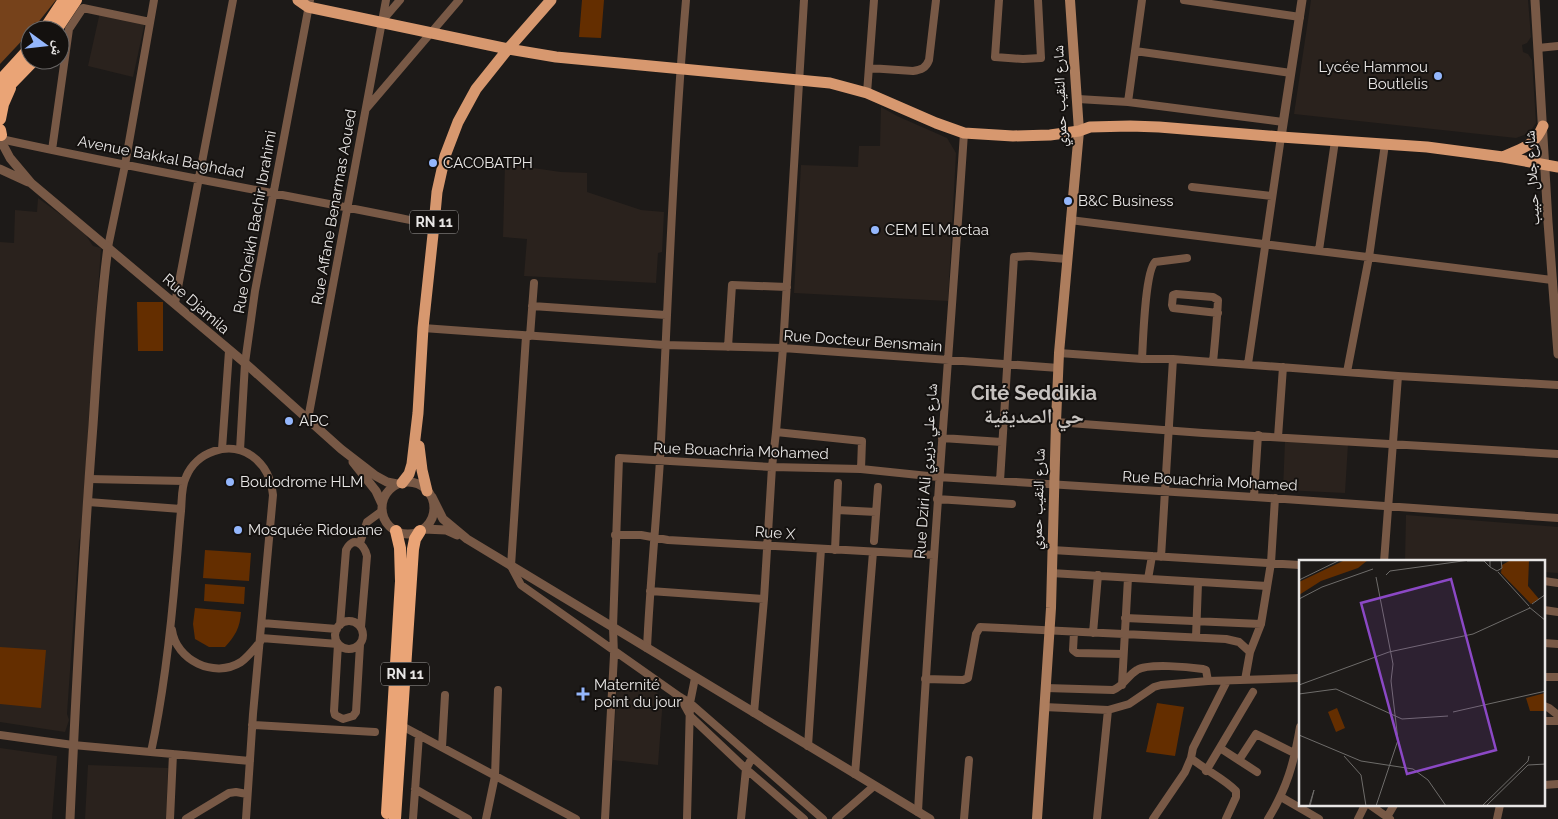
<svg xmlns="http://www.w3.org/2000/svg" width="1558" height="819" viewBox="0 0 1558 819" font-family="Raleway,'Noto Naskh Arabic',sans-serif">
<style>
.built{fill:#2a221d}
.green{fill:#642e00}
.forest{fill:#76421b}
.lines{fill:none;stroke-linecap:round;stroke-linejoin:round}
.minor{stroke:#785946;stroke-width:8}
.tertiary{stroke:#785946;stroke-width:9}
.secondary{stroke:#ad7d5d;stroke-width:10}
.primary{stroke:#d7986f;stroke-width:11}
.trunk{stroke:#eaa476;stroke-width:12}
.poi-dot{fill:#94b7fd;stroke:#14110f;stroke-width:2}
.labels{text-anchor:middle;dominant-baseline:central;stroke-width:4;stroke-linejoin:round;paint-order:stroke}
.shield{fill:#14110f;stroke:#a8a6a5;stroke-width:1}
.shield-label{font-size:14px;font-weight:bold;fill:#e8e6e5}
.poi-label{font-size:15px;fill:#e8e6e5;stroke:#14110f;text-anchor:start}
.street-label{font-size:15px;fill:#e8e6e5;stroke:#14110f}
.district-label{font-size:20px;font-weight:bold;fill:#c7c3c0;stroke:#14110f}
.inset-road{fill:none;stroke:#6e6c6a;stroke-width:1}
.view{fill:#8b48c5;fill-opacity:0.15;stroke:#8b48c5;stroke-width:2.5}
.inset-edge{fill:none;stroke:#e8e6e5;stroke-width:2.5}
</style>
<rect width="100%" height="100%" fill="#1d1a18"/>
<path class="built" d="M1311,0H1528L1531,37L1527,43L1522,45L1523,52L1528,54L1532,60L1536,123L1529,133L1516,138L1294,114Z
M100,12L145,22L133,77L88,66Z
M881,107L897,116L947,138L956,153L948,301L794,293L801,165L858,167L859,146H880Z
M505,164L561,172L587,173V192L641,210L664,212L662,252L658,253L656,283L524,276L527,239L503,237Z
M38,198L83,231L93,246L101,248L81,534L79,541L67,714L69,720L65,732L0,722V242L14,243L15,210L37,212Z
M1285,441L1348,444L1345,493L1283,490Z
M1406,515L1558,527V573L1544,572V562L1405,561Z
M617,681L644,682L663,698L658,765L613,760Z
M0,748L57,756L52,819H0Z
M88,765L168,768L166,819H85Z"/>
<path class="green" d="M582,0H604L601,38L579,37Z
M137,302H163V351H138Z
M205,550L251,553L249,581L203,578Z
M205,584L245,587L244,604L204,601Z
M195,608L241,612C240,628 235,636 225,647H209L195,639L193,624Z
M0,647L46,650L41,708L0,704Z
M1157,703L1184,707L1175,756L1146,752Z"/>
<path class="forest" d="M0,0H56L32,30H30V32L0,64Z"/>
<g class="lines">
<path class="minor" d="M999,0L995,57L1023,59L1041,58L1038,0
M1184,0L1300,17
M382,21L400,0
M1538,48L1558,46
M1135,51L1291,73
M869,68L913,71C921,70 926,68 929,60L936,0
M867,93L874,0
M1078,99L1128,102L1283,122
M1128,102L1142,0
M366,109L459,0
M1,139C145,171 290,195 434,225
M52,150L69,29L83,8L150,22
M1192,187L1272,196
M1070,220L1552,280
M108,247L125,165L154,0
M1319,250L1335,141
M175,303L233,0
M532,306L666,315
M423,328L664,345L783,348L1059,368
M526,336L511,566L521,585L680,697L690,703L823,819
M530,336L534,283
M728,347L732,285L787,287
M1059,353L1142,359H1173L1398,376L1558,385
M1142,359C1143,342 1145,272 1155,262L1187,258
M1213,362C1215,342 1217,321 1218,300L1213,297L1176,294L1173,295L1172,305L1173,308L1218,313
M1248,364L1281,137
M1347,372L1369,257L1385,144
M308,419L386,0
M1056,422L1203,433L1558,454
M776,432L862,441L861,469
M1278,437L1283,367
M942,438L1002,442
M222,449L229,351
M240,450L245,363L255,291L310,0
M89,479L184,481
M1000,481L1014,257L1029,256L1067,259
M1254,497L1258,435
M937,499L1012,504
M88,502L181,509
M837,510L876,512
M615,535H641L668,540L934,555
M874,541L878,487
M360,543L367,522L382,511
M835,550L838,483
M1052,550L1300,565
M1161,557L1173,359
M1384,562L1398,376
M1051,573L1267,586
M1148,579L1152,556
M1544,581L1558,583
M650,591L764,599
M1544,610L1558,612
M1125,618L1261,624
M335 635a14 14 0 1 1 28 0a14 14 0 1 1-28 0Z
M262,623L337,629
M340,625L346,550C353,535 364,544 367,556L361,627
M172,630C176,660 214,679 241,662C248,657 254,649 260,642
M1074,632L1073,650L1077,653L1123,654
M1093,633L1098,575
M1196,637L1198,583
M261,638L338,644
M1544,643L1558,644
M338,644L334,711L335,715L343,719L353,716L356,712L360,645
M647,648C650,585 656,523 660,460C668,307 673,153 686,0
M1544,677H1558
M925,679L963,680L968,678L976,634L980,627L1226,639L1239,642L1250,652
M1245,680L1250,652L1261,624L1271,563L1275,498
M1122,685L1128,578
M1046,688L1113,690C1124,686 1127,676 1137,670C1148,663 1189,667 1203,669L1206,670L1208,681
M680,697L691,717L746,769L804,819
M1544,706L1549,708L1558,715
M1044,707L1108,710L1129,704L1154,687L1161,685L1208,681L1300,678
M754,713L764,599L772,467L776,432L783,348L804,0
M1544,721H1558
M252,725L375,732
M402,726L576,819
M0,735L73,745L250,761
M808,746L821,549
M442,747L445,695
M1220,748L1257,772
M151,752C164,692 171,629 176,568C178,549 179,530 181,511C182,500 181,487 186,477C196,452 229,440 252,456C266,466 271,479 273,495L253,714L246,819
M1191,758C1205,770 1225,779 1236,791V797L1226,819
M1239,760L1256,734L1296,754
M1206,771L1253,692
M855,774L873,552
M1544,785L1558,784
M415,789L468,819
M1281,797L1319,819
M1370,805L1390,819
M918,812C930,585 949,359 964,133
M1387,817L1394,805
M170,819L173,754
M186,819L229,793L236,792L247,794
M413,819L419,735
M486,819L495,776L498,690
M605,819L614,655L613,627L619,458L772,467L861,469L938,477L1254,497L1558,518
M687,819L690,703L695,678
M741,819L746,769L752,758
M836,819L874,786
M964,819L969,760
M1097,819L1108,710
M1153,819L1185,772L1191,758L1193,748L1227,681
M1268,819C1287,788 1294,763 1300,727
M1358,819L1365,805
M1497,819L1500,805"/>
<path class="tertiary" d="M1535,0L1548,222L1558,354
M1281,137L1302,0
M1,141L10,158L31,183L245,363L341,449L376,476L387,482L397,484
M0,169L28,182
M353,462L376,491L382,504
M382 508a26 26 0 1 1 52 0a26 26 0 1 1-52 0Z
M432,497L443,519L467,539L930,819
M424,529L446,530L457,535
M70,819C76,688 83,556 93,425C97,366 100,306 108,247"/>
<path class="secondary" d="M1037,819L1051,608L1056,422L1059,353L1079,131L1070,0"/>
<path class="primary" d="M298,0L308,7L508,49L556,57L830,83L867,93L936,123L964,133L1013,136L1050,135L1079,131L1090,127L1130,126L1159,127L1281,137L1427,147L1503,157L1558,167
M1503,157C1523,147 1533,148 1543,126
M419,446L422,470L427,491
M402,483L409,474L412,464L418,413L423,328L434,225L437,192L445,156L458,122L476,89L508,49L551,0"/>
<path class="trunk" d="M44,30L64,0
M56,30L76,0
M0,81L30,48
M0,95L34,60
M0,119L3,104L10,88
M0,130L1,135
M387,813L401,581L400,548L396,531
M395,819L413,549L415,539L420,531"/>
</g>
<g class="poi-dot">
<circle cx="1438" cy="76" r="5"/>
<circle cx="433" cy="163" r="5"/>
<circle cx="1068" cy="201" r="5"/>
<circle cx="875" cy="230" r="5"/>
<circle cx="289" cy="421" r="5"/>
<circle cx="230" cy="482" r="5"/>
<circle cx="238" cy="530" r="5"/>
<path d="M580.5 686.5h5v5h5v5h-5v5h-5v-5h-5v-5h5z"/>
</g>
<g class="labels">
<g class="shield">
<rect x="410" y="210.5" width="48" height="23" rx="4"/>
<rect x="381" y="662.5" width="48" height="23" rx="4"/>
</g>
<g class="shield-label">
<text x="434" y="222">RN 11</text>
<text x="405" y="674">RN 11</text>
</g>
<g class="poi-label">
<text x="1428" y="67" text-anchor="end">Lycée Hammou<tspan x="1428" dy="17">Boutlelis</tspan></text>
<text x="443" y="163">CACOBATPH</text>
<text x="1078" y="201">B&amp;C Business</text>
<text x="885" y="230">CEM El Mactaa</text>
<text x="299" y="421">APC</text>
<text x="240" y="482">Boulodrome HLM</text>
<text x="248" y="530">Mosquée Ridouane</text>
<text x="594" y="685">Maternité<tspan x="594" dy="17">point du jour</tspan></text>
</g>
<g class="street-label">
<text transform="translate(1060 96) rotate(-92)">شارع النقيب حمري</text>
<text transform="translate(161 157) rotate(11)">Avenue Bakkal Baghdad</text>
<text transform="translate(1532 178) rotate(-93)">شارع جلال حبيب</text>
<text transform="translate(334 207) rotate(-80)">Rue Affane Benarmas Aoued</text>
<text transform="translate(255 222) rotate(-80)">Rue Cheikh Bachir Ibrahimi</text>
<text transform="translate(196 304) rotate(41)">Rue Djamila</text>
<text transform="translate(863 341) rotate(4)">Rue Docteur Bensmain</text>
<text transform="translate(741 451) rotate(2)">Rue Bouachria Mohamed</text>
<text transform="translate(926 471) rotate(-86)">Rue Dziri Ali شارع علي دزيري</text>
<text transform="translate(1210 481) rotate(3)">Rue Bouachria Mohamed</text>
<text transform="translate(1038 499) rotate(-88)">شارع النقيب حمري</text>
<text transform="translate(775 533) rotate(4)">Rue X</text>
</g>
<g class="district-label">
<text x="1034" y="393">Cité Seddikia<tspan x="1034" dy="23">حي الصديقية</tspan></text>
</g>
</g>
<g transform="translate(1299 560)">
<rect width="246" height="246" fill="#1d1a18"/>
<path d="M46,0H69L59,8L22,21L0,35V22ZM212,0H230L229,26L240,39L232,44L202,13L203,5ZM246,133V151H231L227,138ZM38,148L46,168L37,172L29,152Z" fill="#642e00"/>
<path class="inset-road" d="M191,0V7L198,11L203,8L202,0M168,1H185L191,7M199,12L230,46M87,15L91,11L171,0M0,20L41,0M0,39L23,27L74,9M233,44L247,34M230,47L247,61M0,125L90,92L174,74L231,48M0,134L37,129L103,159L149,156M154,152L247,131M0,175L62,201L114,209L129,220L147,246M45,196L62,215L67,246M10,246L15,230L11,246M77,246L99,180L92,121L94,104L77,17M183,246L229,201L230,196M187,246L229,205L247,204"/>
<path class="view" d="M152,19L197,190L108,214L62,43Z"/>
<rect width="246" height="246" class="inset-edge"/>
</g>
<g transform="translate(45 45) rotate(105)"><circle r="24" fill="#14110f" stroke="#696665"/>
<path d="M0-4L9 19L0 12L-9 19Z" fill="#94b7fd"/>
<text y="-8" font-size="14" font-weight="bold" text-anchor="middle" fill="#e8e6e5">ش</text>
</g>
</svg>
